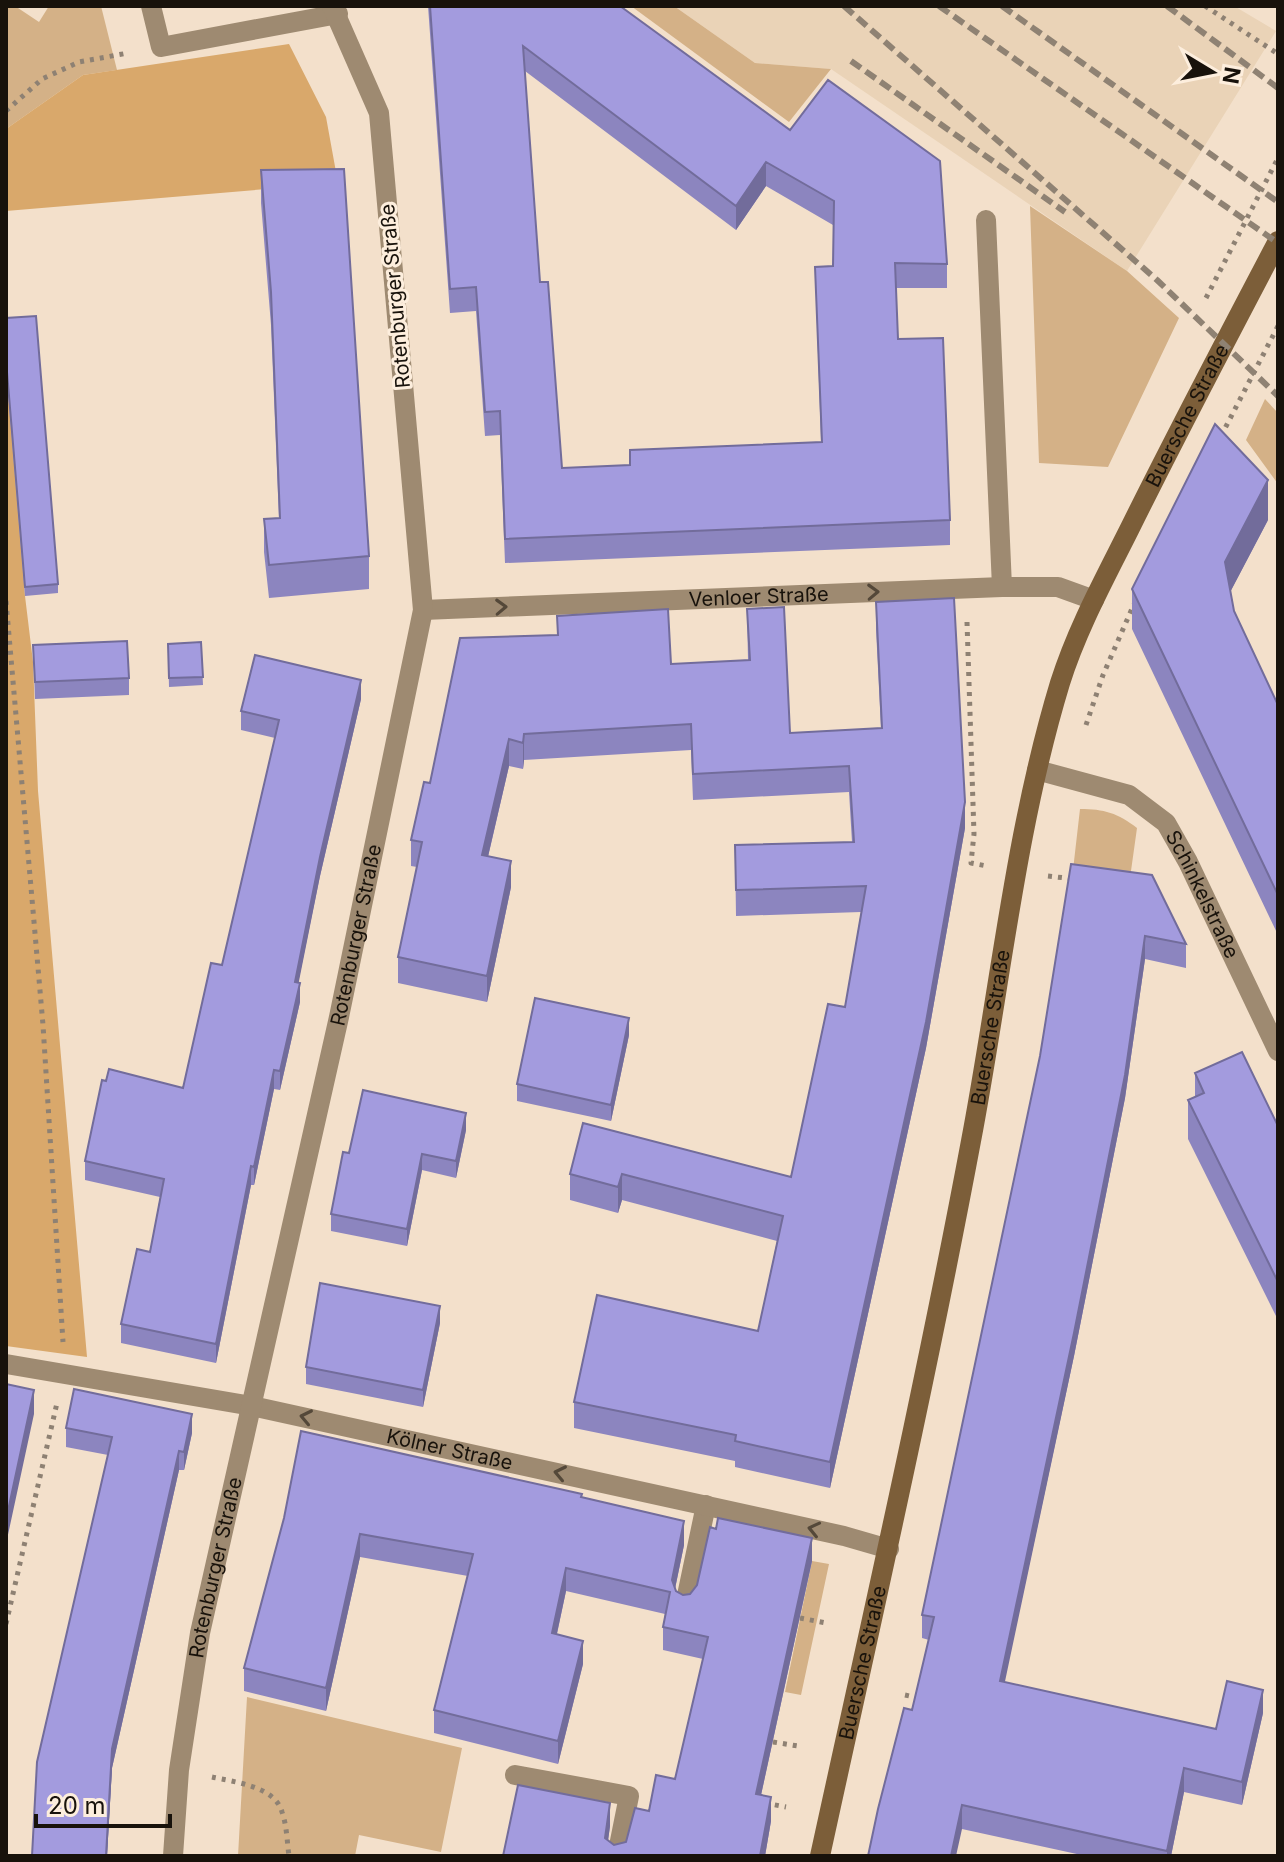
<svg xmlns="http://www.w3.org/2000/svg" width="1284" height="1862" viewBox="0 0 1284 1862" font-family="Inter,sans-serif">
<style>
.built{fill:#ead3b7}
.green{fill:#d4b187}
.forest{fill:#d9a86b}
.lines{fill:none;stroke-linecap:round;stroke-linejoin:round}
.path{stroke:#8e8173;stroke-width:5;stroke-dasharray:4 6;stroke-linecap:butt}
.service{stroke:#9e8a71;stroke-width:20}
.minor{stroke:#9e8a71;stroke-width:20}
.secondary{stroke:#7c5e39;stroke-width:20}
.rail{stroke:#8f8273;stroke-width:6;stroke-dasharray:12 6;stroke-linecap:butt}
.wall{fill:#8c85bf;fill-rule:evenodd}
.shaded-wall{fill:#726c9b}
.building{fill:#a39bde;stroke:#726c9b;stroke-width:2;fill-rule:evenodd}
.oneway{stroke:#544839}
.labels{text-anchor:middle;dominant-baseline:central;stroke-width:6;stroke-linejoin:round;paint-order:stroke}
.street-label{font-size:20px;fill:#18120b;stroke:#fdeedd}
</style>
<rect width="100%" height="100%" fill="#f3e0cb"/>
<path class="built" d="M674,6H1234L1276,31L1127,271L831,69L755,63Z"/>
<path class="green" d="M8,6H15L39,22L49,6H101L117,70L83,75L6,129Z
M631,6H674L755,63L831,69L789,122Z
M1030,206L1127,271L1179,318L1108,467L1039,463Z
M1265,399L1278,413V484L1246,440Z
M1080,809C1104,809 1118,813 1137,828L1130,878L1073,870Z
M812,1561L829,1564L801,1695L785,1692Z
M247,1697L462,1748L441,1852L359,1835L355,1856H238Z"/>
<path class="forest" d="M289,44L326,117L338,183L6,211V129L83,75Z
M6,369L25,596L33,662L38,791L87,1357L6,1346Z"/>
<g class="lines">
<path class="path" d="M1205,6L1278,54
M6,111L42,79L79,62L128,53
M1206,298L1278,158
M1221,436L1278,326
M6,601L43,1025L63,1342
M967,622L974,834L971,863L987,866
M1086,725L1103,675L1134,604
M1048,876L1074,879
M800,1618L826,1623
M6,1624L57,1403
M905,1695L919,1698
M773,1742L798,1746
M212,1777C234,1782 275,1786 282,1812C287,1826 287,1842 289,1856
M765,1803L786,1807"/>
<path class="service" d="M151,6L161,47L338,14
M685,1605L706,1505
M515,1775L629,1796L617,1856"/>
<g class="minor">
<path d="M986,220L1002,587"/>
<path id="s1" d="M423,610L1002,587H1058L1094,600"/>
<path id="s2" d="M1037,770L1129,795L1166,823L1188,862L1278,1051"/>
<path id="s3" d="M6,1364L252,1406L844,1536L889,1549"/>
<path id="s4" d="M173,1856L179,1770L200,1633L339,1017L423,610L379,113L332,6"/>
</g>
<path class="secondary" id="s5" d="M820,1856C872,1618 926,1381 971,1141C1000,989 1015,831 1060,683C1077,629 1105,578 1130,528C1178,431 1228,336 1278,241"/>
<path class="rail" d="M844,6L1157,280L1278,396
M939,6L1278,243
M1002,6L1278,202
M1167,6L1278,88
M851,61L1065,212"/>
</g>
<path class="wall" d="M428,6H620L947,264V288H896L898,339L950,520V545L505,563L500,435L485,436L476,311L450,313ZM525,71L736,230L766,186L833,225V266L815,267L821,442L630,465L562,468L540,282Z
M261,170L369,556V589L269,598L264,552V519H279L271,325L261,203Z
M6,318L58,584V593L25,596L6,369Z
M1268,520L1230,592L1234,611L1278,705V935L1132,629V589Z
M876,602L965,828L926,1048L830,1488L735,1467V1461L574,1428V1402L758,1331L777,1241L622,1200L618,1213L570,1200V1174L791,1177L845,1007L861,912L736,916L735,845L852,842L849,792L693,800L691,750L524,760L523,769L509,766L488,857L511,887L487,1002L398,983V957L417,867L411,866V840L430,783L557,635V616L671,664L748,660L747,609L790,733L881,728L876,629Z
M201,642L203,685L169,687L168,644Z
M33,645L129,678V695L35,699Z
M361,699L320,876L298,983L300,1002L280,1090L274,1089L254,1185H251L216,1363L121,1343V1324L150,1252L160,1197L85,1180V1161L183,1088L222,965L275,738L241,730V711Z
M1071,864L1186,944V968L1145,959L1125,1098L1074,1356L1004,1682L1216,1729L1263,1713L1242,1805L1184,1792L1171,1856H1086L962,1829L912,1710L929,1640L922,1638V1615L1040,1056Z
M629,1035L611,1121L517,1101V1084Z
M1195,1073L1278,1126V1320L1188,1139V1100L1195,1097Z
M466,1130L456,1178L422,1170L407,1246L331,1231V1214L349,1153Z
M440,1323L423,1407L306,1384V1367Z
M66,1428L192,1433L184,1470H179L112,1768L107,1856H32L108,1455L66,1447Z
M582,1498L684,1545L675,1589L676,1591L683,1595L812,1561L761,1795L771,1821L765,1856H503L610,1826L608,1840L614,1845L626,1842L675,1779L703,1659L663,1650V1627L665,1614L566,1591L557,1634L583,1664L558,1764L434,1733V1710L468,1576L360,1557L326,1711L244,1691V1668L284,1518Z"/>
<path class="shaded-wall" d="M766,162V186L736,230V206Z
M1268,480V520L1225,602V562Z
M361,680V699L320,876L295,1001V982L320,857Z
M524,734V760L523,769V743Z
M509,739V766L482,882V855Z
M965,802V828L926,1048L830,1488V1462Z
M511,861V887L487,1002V976Z
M1145,936V959L1125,1098L1074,1356L1000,1705V1681Z
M300,983V1002L280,1090V1071Z
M629,1018V1035L611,1121V1105Z
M274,1070V1089L254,1185V1167Z
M466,1113V1130L456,1178V1161Z
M422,1154V1170L407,1246V1229Z
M251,1166V1185L216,1363V1344Z
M622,1174V1200L618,1213V1187Z
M440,1306V1323L423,1407V1390Z
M34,1390V1414L6,1544V1520Z
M192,1414V1433L184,1470V1452Z
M179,1451V1470L112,1768L107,1856H106L112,1749Z
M684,1521V1545L672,1603V1580Z
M360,1534V1557L326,1711V1688Z
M812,1538V1561L756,1818V1794Z
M566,1568V1591L552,1656V1633Z
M583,1641V1664L558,1764V1741Z
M1263,1690V1713L1242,1805V1782Z
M1184,1768V1792L1171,1856H1167V1851Z
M771,1797V1821L765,1856H760Z
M610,1803V1826L606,1856L605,1838Z
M962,1805V1829L956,1856H951Z"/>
<path class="building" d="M430,6H620L790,130L828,80L940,161L947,264L895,263L898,339L943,338L950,520L505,539L500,411L485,412L476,287L450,289ZM523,46L736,206L766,162L834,201L833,266L815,267L822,442L630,450V465L562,468L548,282H540Z
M344,169L369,556L269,565L264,519L280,518L271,292L261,170Z
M36,316L58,584L25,587L6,360V318Z
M1215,424L1268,480L1225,562L1234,611L1278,705V895L1132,589Z
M954,598L965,802L926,1022L830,1462L735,1441L736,1435L574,1402L597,1295L758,1331L783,1216L622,1174L618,1187L570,1174L583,1123L791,1177L828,1004L845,1007L866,886L736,890L735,845L854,842L849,766L693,774L691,724L524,734L523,743L509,739L482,855L511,861L487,976L398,957L422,842L411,840L424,782L430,783L460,638L558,635L557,616L668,609L671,664L750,660L747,609L784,607L790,733L882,728L876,602Z
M127,641L129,678L35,682L33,645Z
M201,642L203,677L169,678L168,644Z
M255,655L361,680L320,857L295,982L300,983L280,1071L274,1070L254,1167L251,1166L216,1344L121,1324L137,1249L150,1252L164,1179L85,1161L102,1080L106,1081L109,1069L183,1088L211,963L222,965L279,720L241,711Z
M1071,864L1152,875L1186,944L1145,936L1125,1075L1074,1333L1000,1681L1216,1729L1227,1681L1263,1690L1242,1782L1184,1768L1167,1851L962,1805L951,1856H868L878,1809L904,1708L912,1710L934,1617L922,1615L1040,1056Z
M535,998L629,1018L611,1105L517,1084Z
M1242,1052L1278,1126V1282L1188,1100L1204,1093L1195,1073Z
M363,1090L466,1113L456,1161L422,1154L407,1229L331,1214L343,1152L349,1153Z
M320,1283L440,1306L423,1390L306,1367Z
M6,1384L34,1390L6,1520Z
M74,1389L192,1414L184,1452L179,1451L112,1749L106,1856H32L37,1762L112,1437L66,1428Z
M301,1431L582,1494L581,1497L684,1521L672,1580L676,1591L683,1595L690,1594L697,1585L710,1527L716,1529L718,1518L812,1538L756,1794L771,1797L760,1856H503L518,1785L610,1803L605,1838L614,1845L626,1842L635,1808L649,1811L656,1775L675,1779L708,1637L663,1627L670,1592L566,1568L552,1633L583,1641L558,1741L434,1710L473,1554L360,1534L326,1688L244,1668L284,1518Z"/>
<defs><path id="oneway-chevron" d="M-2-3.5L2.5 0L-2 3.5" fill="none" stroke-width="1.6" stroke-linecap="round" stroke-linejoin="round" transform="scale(2)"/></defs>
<g class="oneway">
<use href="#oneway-chevron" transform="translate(873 592) rotate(-2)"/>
<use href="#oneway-chevron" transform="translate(501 607) rotate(-2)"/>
<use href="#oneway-chevron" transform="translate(306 1417) rotate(-168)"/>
<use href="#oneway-chevron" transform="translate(560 1473) rotate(-168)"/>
<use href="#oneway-chevron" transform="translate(814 1529) rotate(-167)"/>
</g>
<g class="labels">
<g class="street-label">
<text transform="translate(395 296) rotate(-95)">Rotenburger Straße</text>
<text stroke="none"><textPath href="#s5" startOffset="1494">Buersche Straße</textPath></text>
<text stroke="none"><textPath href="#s1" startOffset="336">Venloer Straße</textPath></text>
<text stroke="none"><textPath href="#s2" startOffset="222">Schinkelstraße</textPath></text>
<text stroke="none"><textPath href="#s4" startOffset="940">Rotenburger Straße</textPath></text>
<text stroke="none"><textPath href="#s5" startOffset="846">Buersche Straße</textPath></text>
<text stroke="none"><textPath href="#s3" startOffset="452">Kölner Straße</textPath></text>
<text stroke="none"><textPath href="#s4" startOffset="292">Rotenburger Straße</textPath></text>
<text stroke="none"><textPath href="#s5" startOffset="198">Buersche Straße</textPath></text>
</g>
</g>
<rect width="1284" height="1862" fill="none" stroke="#18120b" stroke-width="16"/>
<g transform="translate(1212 72) rotate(100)" stroke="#fdeedd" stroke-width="6" paint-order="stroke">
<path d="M0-6L14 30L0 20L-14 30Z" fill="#18120b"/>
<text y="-12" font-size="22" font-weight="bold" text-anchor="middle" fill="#18120b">N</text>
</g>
<path d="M36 1814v12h134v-12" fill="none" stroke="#18120b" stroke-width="4"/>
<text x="48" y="1814" font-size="24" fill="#18120b" stroke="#fdeedd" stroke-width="6" paint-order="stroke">20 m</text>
</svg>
